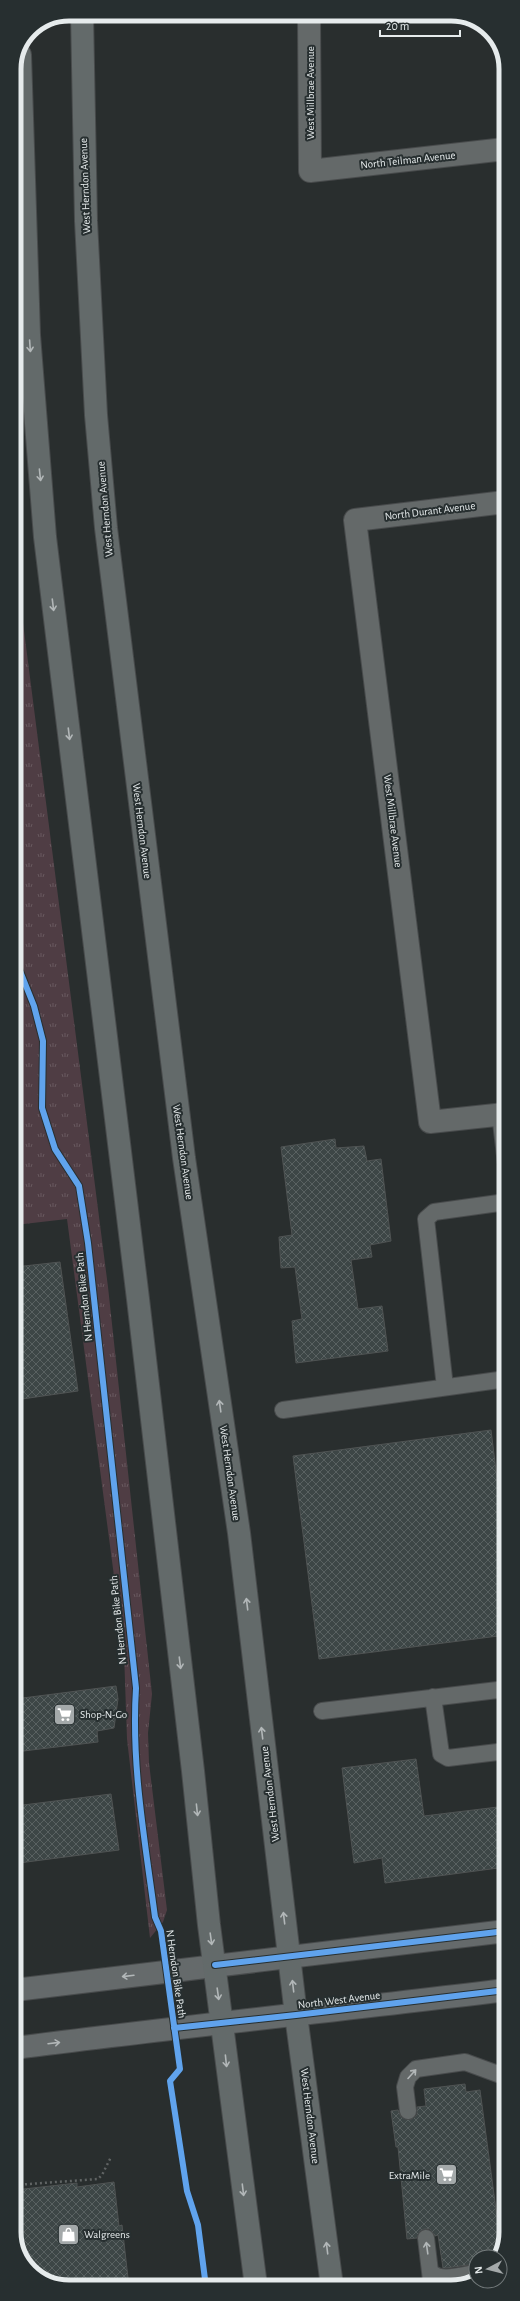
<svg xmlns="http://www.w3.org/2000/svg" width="520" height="2301" viewBox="0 0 520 2301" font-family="'Alegreya Sans',sans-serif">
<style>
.park{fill:url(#park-tufts)}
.building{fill:url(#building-cross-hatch);stroke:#4f5353}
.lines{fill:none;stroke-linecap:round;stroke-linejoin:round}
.lane-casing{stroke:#484b4c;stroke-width:18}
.street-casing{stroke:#484b4c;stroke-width:24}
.secondary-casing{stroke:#484b4c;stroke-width:24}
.primary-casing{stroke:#484b4c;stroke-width:24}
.path{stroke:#606464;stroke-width:2.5;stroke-dasharray:2 3;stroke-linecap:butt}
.lane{stroke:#646969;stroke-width:16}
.street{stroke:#646969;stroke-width:22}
.secondary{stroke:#656a6b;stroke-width:22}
.primary{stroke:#636a6a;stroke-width:22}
.cycleway-casing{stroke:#272f30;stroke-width:8}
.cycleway{stroke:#60a3ed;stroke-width:6}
.oneway{stroke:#b2b7b8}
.labels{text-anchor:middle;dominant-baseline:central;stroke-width:4;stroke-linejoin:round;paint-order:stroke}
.street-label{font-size:11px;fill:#e6ebec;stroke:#272f30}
.poi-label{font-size:11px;fill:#e6ebec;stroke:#272f30;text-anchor:start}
.rim{fill:none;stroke:#e6ebec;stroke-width:5}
</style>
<defs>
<pattern id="park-tufts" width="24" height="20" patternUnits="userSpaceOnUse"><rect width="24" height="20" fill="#4f3d44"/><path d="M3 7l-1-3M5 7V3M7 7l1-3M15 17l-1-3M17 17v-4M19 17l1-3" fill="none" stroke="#68595f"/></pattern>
<pattern id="building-cross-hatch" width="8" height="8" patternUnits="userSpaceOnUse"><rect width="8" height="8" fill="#3d4646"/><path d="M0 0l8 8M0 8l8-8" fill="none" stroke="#596161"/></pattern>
</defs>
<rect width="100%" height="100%" fill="#292e2e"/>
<path class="park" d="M14,531L22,615L108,1287L152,1694L148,1733L149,1763L167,1910L163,1922L150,1938L127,1739L124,1652L67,1219L15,1225Z"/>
<path class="building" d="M335,1139L336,1148L364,1146L367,1161L381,1159L391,1241L370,1245L372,1257L351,1260L358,1309L382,1306L388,1351L296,1363L292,1321L302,1319L295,1267L281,1268L279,1237L292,1235L281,1147Z
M60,1262L78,1391L15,1400V1267Z
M491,1430L506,1552V1635L319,1659L293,1456Z
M116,1686L118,1699L114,1728L97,1731L98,1742L15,1752V1699Z
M416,1759L424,1816L506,1806V1867L385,1883L382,1858L354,1863L342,1768Z
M111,1794L119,1850L19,1863L15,1828V1806Z
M465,2084L466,2092L480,2090L501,2247L497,2257H476V2264L446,2268H443L438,2235L435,2236L430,2229H424L420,2231L417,2238L407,2239L398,2147H396L391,2111L398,2110L401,2117L410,2120L417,2115V2107L426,2106L424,2089Z
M114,2182L119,2226L122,2225L128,2278L125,2281V2287H65L32,2273L15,2243V2190L77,2183V2187Z"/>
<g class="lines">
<defs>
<path id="lane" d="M500,1114L506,1164
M445,1387L426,1219L434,1212L506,1202
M283,1410L506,1379
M433,1697L441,1754L448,1758L506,1751
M322,1711L506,1689
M408,2111L405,2087L408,2077L416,2069L465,2062L506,2077
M426,2238L431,2280
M430,2271C440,2283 461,2275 476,2273"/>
<path id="street" d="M309,14L310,171L505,149
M505,502L355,520L430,1122L505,1114"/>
<path id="secondary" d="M15,1990L506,1931
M15,2048C178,2027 342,2010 506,1990"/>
<path id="primary" d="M82,14L86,221L96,415L106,528L184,1158L239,1533L296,2015L332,2286
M20,55L29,335L45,537L138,1299L193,1771L209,1925L256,2286"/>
</defs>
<use href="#lane" class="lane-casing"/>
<use href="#street" class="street-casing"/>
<use href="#secondary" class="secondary-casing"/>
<use href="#primary" class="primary-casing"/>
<path class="path" d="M15,2185L98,2179L102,2175L111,2157"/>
<use href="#lane" class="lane"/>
<use href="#street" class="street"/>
<use href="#secondary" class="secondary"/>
<use href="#primary" class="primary"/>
<defs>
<path id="cycleway" d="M14,956L34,1006L43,1041L42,1108L55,1149L79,1186L88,1243L136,1688C131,1765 145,1841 155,1917L161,1931L180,2069L170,2081L187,2191L198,2225L206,2287
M215,1965L506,1931
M174,2028L296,2015L506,1990"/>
</defs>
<use href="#cycleway" class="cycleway-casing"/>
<use href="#cycleway" class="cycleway"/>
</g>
<defs><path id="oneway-shaft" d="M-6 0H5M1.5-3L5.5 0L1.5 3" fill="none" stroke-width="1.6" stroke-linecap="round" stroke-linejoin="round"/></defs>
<g class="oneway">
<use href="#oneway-shaft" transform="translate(30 346) rotate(86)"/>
<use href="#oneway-shaft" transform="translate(40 475) rotate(84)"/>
<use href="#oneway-shaft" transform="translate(53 605) rotate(83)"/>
<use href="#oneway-shaft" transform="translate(69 734) rotate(83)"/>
<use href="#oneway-shaft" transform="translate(220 1406) rotate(-98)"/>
<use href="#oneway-shaft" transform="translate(247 1604) rotate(-97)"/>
<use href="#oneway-shaft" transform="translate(180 1663) rotate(83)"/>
<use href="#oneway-shaft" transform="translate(262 1733) rotate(-97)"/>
<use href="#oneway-shaft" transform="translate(197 1810) rotate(84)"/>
<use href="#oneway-shaft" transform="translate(284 1918) rotate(-97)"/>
<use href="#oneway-shaft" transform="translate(211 1939) rotate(82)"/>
<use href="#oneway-shaft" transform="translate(128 1976) rotate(173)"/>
<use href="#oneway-shaft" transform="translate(293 1986) rotate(-97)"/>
<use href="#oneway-shaft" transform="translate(218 1994) rotate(82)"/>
<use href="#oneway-shaft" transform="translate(54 2043) rotate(-7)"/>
<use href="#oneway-shaft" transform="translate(226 2061) rotate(84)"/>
<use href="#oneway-shaft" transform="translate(412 2074) rotate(-48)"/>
<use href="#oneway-shaft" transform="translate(243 2190) rotate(83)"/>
<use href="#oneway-shaft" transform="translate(327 2248) rotate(-97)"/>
<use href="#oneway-shaft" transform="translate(427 2248) rotate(-98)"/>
</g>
<defs>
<symbol id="supermarket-square" viewBox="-11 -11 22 22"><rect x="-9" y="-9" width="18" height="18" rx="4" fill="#a4a9aa" stroke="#272f30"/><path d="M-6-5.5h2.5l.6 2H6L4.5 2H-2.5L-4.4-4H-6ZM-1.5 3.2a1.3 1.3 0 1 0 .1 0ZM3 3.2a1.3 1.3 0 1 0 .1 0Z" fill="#fff"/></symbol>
<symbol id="shop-square" viewBox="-11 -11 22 22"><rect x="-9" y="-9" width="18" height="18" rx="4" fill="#a4a9aa" stroke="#272f30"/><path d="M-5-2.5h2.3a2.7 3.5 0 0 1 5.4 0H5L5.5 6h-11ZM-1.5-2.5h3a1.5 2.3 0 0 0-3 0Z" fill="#fff"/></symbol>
</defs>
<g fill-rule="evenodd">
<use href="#supermarket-square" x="52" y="1702" width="25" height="25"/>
<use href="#supermarket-square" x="434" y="2162" width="25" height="25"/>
<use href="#shop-square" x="56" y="2222" width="25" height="25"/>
</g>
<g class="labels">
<g class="street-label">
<text transform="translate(310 93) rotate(-90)">West Millbrae Avenue</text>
<text transform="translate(408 160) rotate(-6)">North Teilman Avenue</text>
<text transform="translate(85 186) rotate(-92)">West Herndon Avenue</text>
<text transform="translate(105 509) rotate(-95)">West Herndon Avenue</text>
<text transform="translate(430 511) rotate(-7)">North Durant Avenue</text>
<text transform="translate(393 821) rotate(83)">West Millbrae Avenue</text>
<text transform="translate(142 831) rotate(83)">West Herndon Avenue</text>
<text transform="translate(183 1152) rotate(82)">West Herndon Avenue</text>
<text transform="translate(84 1297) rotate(-96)">N Herndon Bike Path</text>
<text transform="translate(230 1473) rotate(82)">West Herndon Avenue</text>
<text transform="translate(118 1620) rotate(-96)">N Herndon Bike Path</text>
<text transform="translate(270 1794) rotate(-97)">West Herndon Avenue</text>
<text transform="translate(176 1974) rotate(82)">N Herndon Bike Path</text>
<text transform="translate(339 2000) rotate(-7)">North West Avenue</text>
<text transform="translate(310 2116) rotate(83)">West Herndon Avenue</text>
</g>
<g class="poi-label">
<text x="80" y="1714">Shop-N-Go</text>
<text x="430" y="2175" text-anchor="end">ExtraMile</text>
<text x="84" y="2234">Walgreens</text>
</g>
</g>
<path d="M0 0H520V2301H0ZM69 21H451A48 48 0 0 1 499 69V2232A48 48 0 0 1 451 2280H69A48 48 0 0 1 21 2232V69A48 48 0 0 1 69 21Z" fill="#272f30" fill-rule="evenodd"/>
<path class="rim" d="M69 21H451A48 48 0 0 1 499 69V2232A48 48 0 0 1 451 2280H69A48 48 0 0 1 21 2232V69A48 48 0 0 1 69 21Z"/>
<g transform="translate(488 2269) rotate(263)"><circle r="19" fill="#272f30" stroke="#737a7b"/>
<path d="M0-3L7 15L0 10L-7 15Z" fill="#a4a9aa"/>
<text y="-6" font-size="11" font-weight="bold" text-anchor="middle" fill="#e6ebec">N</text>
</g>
<path d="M380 30v6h80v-6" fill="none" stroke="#e6ebec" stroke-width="2"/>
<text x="386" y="30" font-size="12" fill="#e6ebec" stroke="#272f30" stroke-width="3" paint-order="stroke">20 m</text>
</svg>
